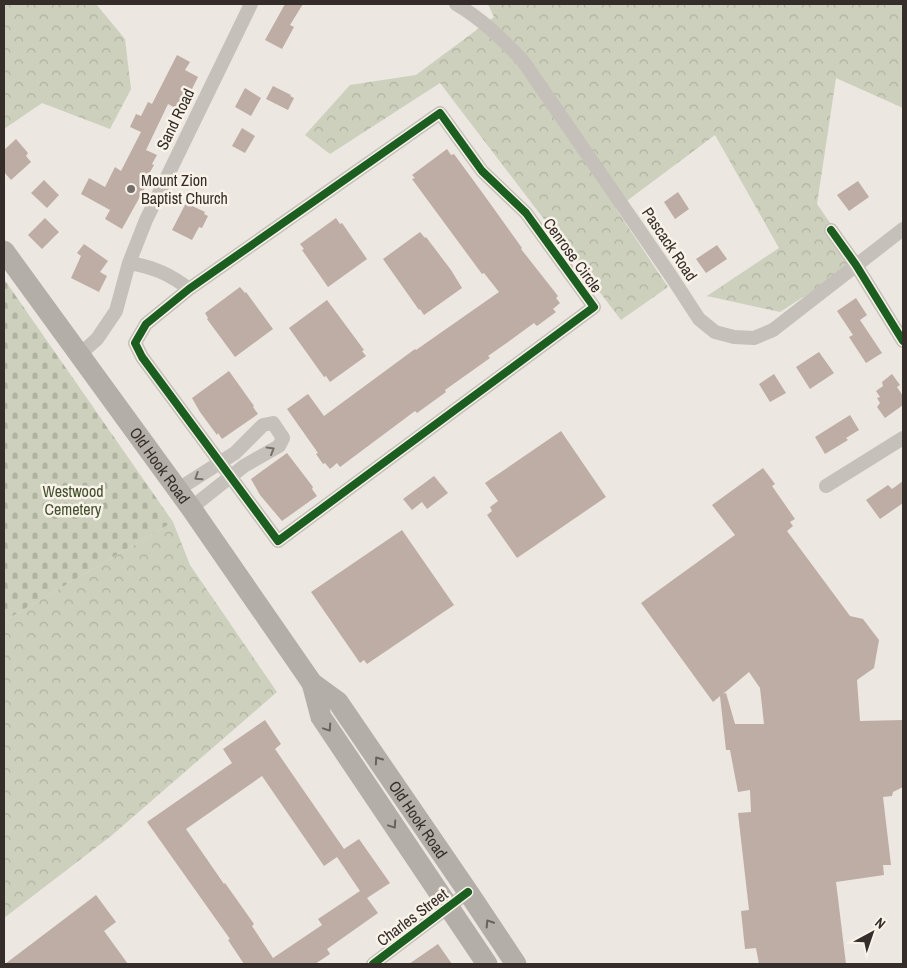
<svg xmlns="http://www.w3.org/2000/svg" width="907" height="968" viewBox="0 0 907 968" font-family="'Archivo Narrow',sans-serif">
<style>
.forest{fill:url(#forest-crowns)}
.cemetery{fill:url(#cemetery-stones)}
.building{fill:#beada4;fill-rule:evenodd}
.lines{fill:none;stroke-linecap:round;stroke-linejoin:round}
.minor{stroke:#c5c0ba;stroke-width:14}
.primary{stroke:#b4aea9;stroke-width:21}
.cycleway-casing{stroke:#f8f2e9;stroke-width:11}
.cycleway{stroke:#1b5e20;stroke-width:8}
.oneway{stroke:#766f6a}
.oneway2{stroke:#68615c}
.poi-dot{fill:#756e69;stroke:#f8f2e9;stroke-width:2}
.labels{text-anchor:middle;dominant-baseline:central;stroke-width:5;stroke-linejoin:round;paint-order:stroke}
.street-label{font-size:16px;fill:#352d29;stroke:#f8f2e9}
.poi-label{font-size:16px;fill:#352d29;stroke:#f8f2e9;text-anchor:start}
.park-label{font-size:16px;fill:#42512e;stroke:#f8f2e9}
</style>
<defs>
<pattern id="forest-crowns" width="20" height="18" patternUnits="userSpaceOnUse" patternTransform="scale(1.25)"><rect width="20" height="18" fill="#ccd0bc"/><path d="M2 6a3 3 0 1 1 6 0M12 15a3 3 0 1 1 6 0" fill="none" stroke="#b0b3a2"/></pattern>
<pattern id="cemetery-stones" width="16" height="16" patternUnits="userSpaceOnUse" patternTransform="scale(1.25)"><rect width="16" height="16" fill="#ccd0bc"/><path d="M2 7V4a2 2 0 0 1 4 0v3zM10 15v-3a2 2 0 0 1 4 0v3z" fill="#b0b3a2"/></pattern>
</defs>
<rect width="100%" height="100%" fill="#ece7e1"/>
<path class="forest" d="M4,4H96L125,39L131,89L110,129L42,103L4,129Z
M488,4H903V108L836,78L817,204L857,262L780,312L707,296L779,248L715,135L616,209L668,287L621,320L440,83L330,154L305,135L350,85L416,75L494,17Z
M173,522L190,565L277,692L111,836L4,918V621Z"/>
<path class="cemetery" d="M4,279L173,522L4,621Z"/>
<path class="building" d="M285,4H303L290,25L294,27L282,49L265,40Z
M177,55L190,62L185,70L198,77L181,111L168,104L146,150L157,155L152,164L154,165L144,183L147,184L122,229L105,219L110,210L81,194L89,178L105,187L115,167L121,171L141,132L130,127L136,114L141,116L148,102L152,104Z
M273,86L291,95L290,96L294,98L288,110L266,99Z
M245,88L261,98L251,116L235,107Z
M242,128L255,136L245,153L232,146Z
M16,139L28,153L26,156L31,162L11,180L4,172V150Z
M447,149L451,155L454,154L484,195L522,248L521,249L558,296L556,298L560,303L553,309L556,312L537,326L534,323L508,342L488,356L490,358L445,390L446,392L417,413L415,411L340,467L337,463L330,469L325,463L323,464L316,454L318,453L287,409L308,394L324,416L415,349L416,350L499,292L484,273L482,274L412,179L415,178L412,175Z
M44,180L59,195L47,208L31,193Z
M858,181L869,197L849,211L837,195Z
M678,192L689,209L675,219L664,202Z
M186,203L205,212L204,214L208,216L202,228L199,227L192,240L172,230Z
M45,218L59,232L42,249L28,235Z
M336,218L340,224L342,223L367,259L328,287L302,250L304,249L300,244Z
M420,232L425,238L426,237L451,270L462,288L424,315L420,309L419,310L383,259Z
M84,244L108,261L100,272L107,276L99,292L71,278L81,256L77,253Z
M717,245L727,259L706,273L696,259Z
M240,287L245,293L246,292L273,329L235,357L207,319L208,318L205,313Z
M856,298L867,315L860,320L882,353L866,363L849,337L853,335L837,311Z
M327,300L364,350L362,351L366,356L330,382L326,376L324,377L289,328Z
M819,352L834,373L810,389L796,367Z
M229,371L254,406L253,407L258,414L222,439L218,433L217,435L200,412L192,398Z
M774,374L786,393L770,402L759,384Z
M892,374L900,385L897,387L903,396V405L885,418L877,407L880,403L877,398L880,397L876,391L883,386L882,382Z
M850,415L859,430L846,438L848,440L825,454L815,437Z
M561,431L606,497L517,558L487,515L492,511L490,507L498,501L485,483Z
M287,453L313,487L312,489L317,496L282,521L260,495L251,479Z
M763,468L775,484L772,486L795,519L790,522L793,526L787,531L850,616L863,619L879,640L874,668L857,680L860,721L903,720V787L893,792L892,796L883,797L891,865H883L884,875L836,882L846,964H759L756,948L745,949L741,911L749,910L738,813L751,812L750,790L738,792L730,750H726L720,696L713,702L641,603L735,535L712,505ZM749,672L760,688L764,724H735L726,693L723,694Z
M434,476L448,493L427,509L422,502L412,510L403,499Z
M903,481V503L880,519L866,500L888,485L892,489Z
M402,530L454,605L367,664L364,660L360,663L311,592Z
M265,720L281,744L275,749L344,849L359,839L390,883L367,898L378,913L327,949L330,954L315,964H244L228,940L230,939L147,822L232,763L223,749ZM262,776L324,866L337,857L360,891L318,919L322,925L273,958L252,926L254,924L225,883L224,884L186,829Z
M96,895L116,922L104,931L128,964H5Z
M438,944L452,964H409Z"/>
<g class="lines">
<path class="minor" d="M456,4C482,19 502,39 523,61L671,276L699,319L715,332L734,337L754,338L773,330L903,229
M440,113L482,171L526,213L594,307L278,541L142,357L135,343L146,324L189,289Z
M831,230L856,265L903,341
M129,263C153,267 170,274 189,289
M79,355L97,339L116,311L129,263L146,220L251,4
M826,486L903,438
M177,490L235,453L263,425L273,423L283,438L279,446L244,466L191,508
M373,964L468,892"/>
<g class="primary">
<path id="s1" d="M4,251L191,508L312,683L338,702L468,892L516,964"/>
<path d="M312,683L321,717L487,964"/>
</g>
<defs>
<path id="cycleway" d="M440,113L482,171L526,213L594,307L278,541L142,357L135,343L146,324L189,289Z
M831,230L856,265L903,341
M373,964L468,892"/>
</defs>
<use href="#cycleway" class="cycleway-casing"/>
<use href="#cycleway" class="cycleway"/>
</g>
<defs><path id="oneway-chevron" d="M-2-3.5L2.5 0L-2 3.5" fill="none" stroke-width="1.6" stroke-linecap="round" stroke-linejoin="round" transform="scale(1.25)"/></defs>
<g class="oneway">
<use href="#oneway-chevron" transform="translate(271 450) rotate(-30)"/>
<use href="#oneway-chevron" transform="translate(198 477) rotate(147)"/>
</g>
<g class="oneway2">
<use href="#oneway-chevron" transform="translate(328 728) rotate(56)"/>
<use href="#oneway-chevron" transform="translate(378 760) rotate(-125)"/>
<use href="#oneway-chevron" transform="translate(393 825) rotate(56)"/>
<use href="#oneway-chevron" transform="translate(489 923) rotate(-123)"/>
</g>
<circle class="poi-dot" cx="131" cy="189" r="5"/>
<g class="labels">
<g class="street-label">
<text transform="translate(175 119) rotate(-64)">Sand Road</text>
<text transform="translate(670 244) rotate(56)">Pascack Road</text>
<text transform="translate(573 255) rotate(54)">Cenrose Circle</text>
<text stroke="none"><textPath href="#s1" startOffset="265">Old Hook Road</textPath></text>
<text stroke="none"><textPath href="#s1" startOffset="705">Old Hook Road</textPath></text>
<text transform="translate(412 917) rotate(-37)">Charles Street</text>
</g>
<g class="poi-label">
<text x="141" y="180">Mount Zion<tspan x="141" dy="18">Baptist Church</tspan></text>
</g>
<g class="park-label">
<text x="73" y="491">Westwood<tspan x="73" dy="18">Cemetery</tspan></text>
</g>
</g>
<rect width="907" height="968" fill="none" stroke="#352d29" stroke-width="10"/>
<g transform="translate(872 933) rotate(40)" stroke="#f8f2e9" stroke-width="4" paint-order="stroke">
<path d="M0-4L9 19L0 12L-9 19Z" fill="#352d29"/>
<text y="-8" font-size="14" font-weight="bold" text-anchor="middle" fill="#352d29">N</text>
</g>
</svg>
